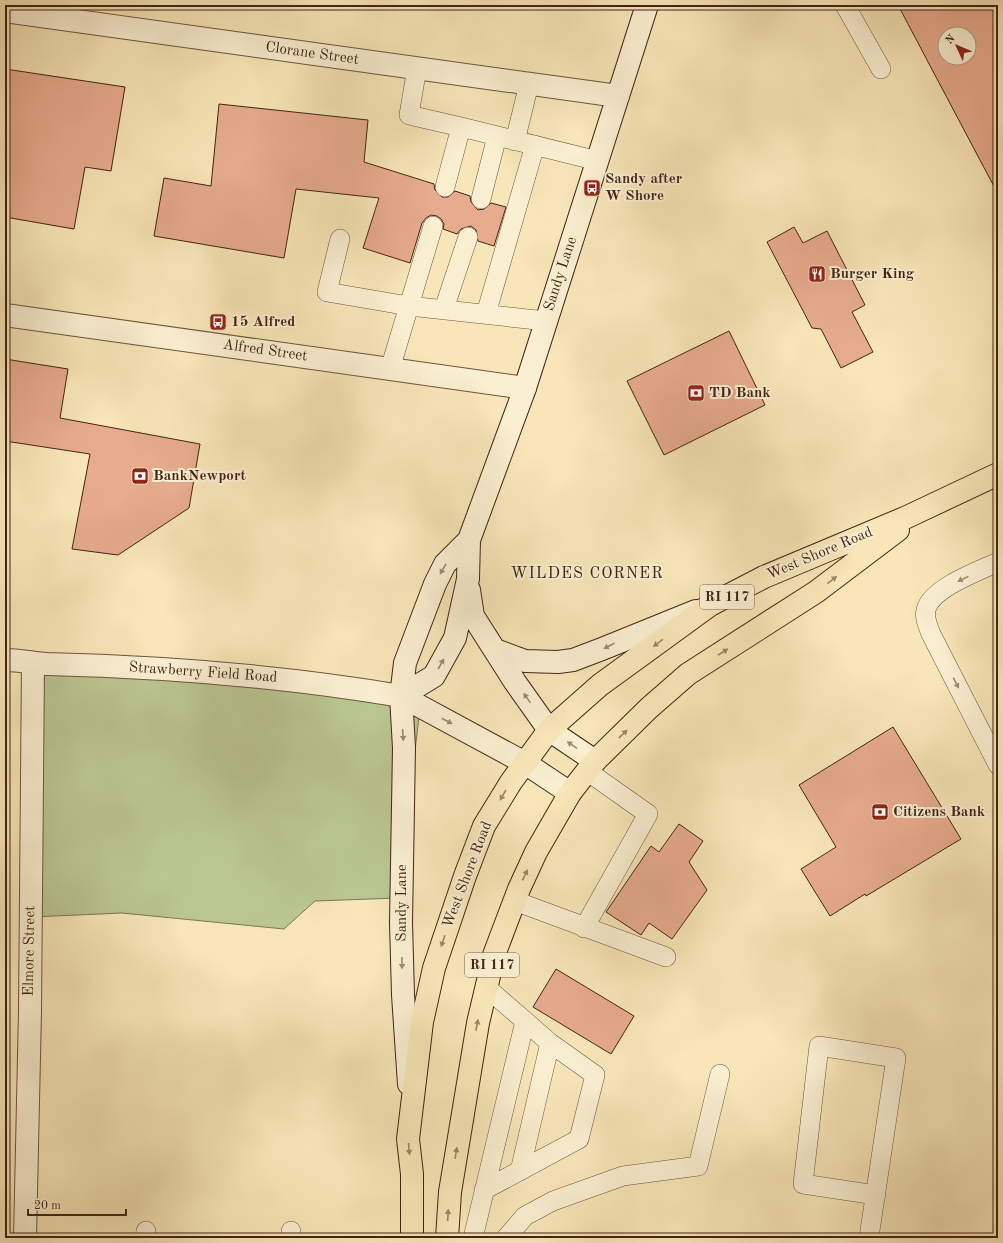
<svg xmlns="http://www.w3.org/2000/svg" width="1003" height="1243" viewBox="0 0 1003 1243" font-family="'Old Standard TT',serif">
<style>
.green{fill:#bac691;stroke:#7e7553}
.building{fill:#e7ab8e;stroke:#422415;fill-rule:evenodd}
.lines{fill:none;stroke-linecap:round;stroke-linejoin:round}
.service-casing{stroke:#70543e;stroke-width:20}
.minor-casing{stroke:#70543e;stroke-width:24}
.tertiary-casing{stroke:#70543e;stroke-width:24}
.secondary-casing{stroke:#422415;stroke-width:24}
.primary-casing{stroke:#422415;stroke-width:24}
.service{stroke:#faefd1;stroke-width:19}
.minor{stroke:#faefd1;stroke-width:22}
.tertiary{stroke:#faefd1;stroke-width:22}
.secondary{stroke:#faefd1;stroke-width:22}
.primary{stroke:#f8e6b8;stroke-width:22}
.oneway{fill:#9e8a73}
.oneway2{fill:#9d8566}
.labels{text-anchor:middle;dominant-baseline:central;stroke-width:4;stroke-linejoin:round;paint-order:stroke}
.shield{fill:#faefd1;stroke:#79614d;stroke-width:1}
.shield-label{font-size:14px;font-weight:bold;fill:#422415}
.street-label{font-size:15px;fill:#422415;stroke:#faefd1}
.poi-label{font-size:15px;font-weight:bold;fill:#422415;stroke:#faefd1;text-anchor:start}
.neighbourhood-label{font-size:16px;letter-spacing:1px;fill:#422415;stroke:#faefd1}
</style>
<rect width="100%" height="100%" fill="#f8e6b8"/>
<filter id="stains"><feTurbulence type="fractalNoise" baseFrequency=".005" numOctaves="4"/><feColorMatrix values="0 0 0 0 .2 0 0 0 0 .09 0 0 0 0 .02 0 0 0 .5 -.17"/></filter>
<radialGradient id="worn" r=".72"><stop offset=".6" stop-color="#630" stop-opacity="0"/><stop offset="1" stop-color="#630" stop-opacity=".3"/></radialGradient>
<path class="green" d="M31,669L421,699L398,898L315,901L284,929L122,913L32,917Z"/>
<path class="building" d="M898,5H998V194L936,77ZM945,34H969V58H945Z
M5,69L125,87L111,171L85,167L74,229L5,217Z
M219,104L368,120L364,162L434,184L435,190L442,197H448L455,191L470,196L471,202L478,210L484,209L491,203L506,207L494,246L478,241L476,230L471,226L461,229L457,234L443,229L444,224L441,219L437,216L431,215L426,218L422,223L410,263L363,248L379,198L296,189L284,258L154,236L164,178L211,186Z
M794,227L803,243L827,231L865,305L852,312L873,352L841,368L821,329L812,328L767,242Z
M729,331L765,405L664,455L627,381Z
M5,359L68,369L60,418L200,444L189,508L118,555L72,549L90,454L5,441Z
M893,727L961,839L866,896L865,894L830,916L801,869L836,847L799,785Z
M679,824L703,841L689,862L707,890L672,939L649,923L641,935L606,912L651,846L659,852Z
M556,969L634,1016L611,1054L533,1007Z"/>
<g class="lines">
<defs>
<path id="service" d="M845,5L881,69
M417,68L409,115L461,127L598,161
M515,141L529,84
M445,187L461,127
M481,199L497,136
M340,239L327,292L409,306L546,321
M444,309L468,237
M486,314L535,145
M390,369L433,226
M998,562C979,571 931,588 926,610C924,618 928,626 931,634L998,765
M515,901L666,957
M584,928L648,814L587,771
M520,1171L550,1043
M484,1190L579,1139L595,1075L550,1043L525,1021
M145,1238L146,1231
M291,1238V1231
M473,1238L525,1021L487,988
M506,1238L525,1216L553,1201L623,1176L698,1166L720,1074
M868,1238L869,1237L896,1058L819,1046L803,1184L876,1195"/>
<path id="minor" d="M5,11L618,96
M5,315L525,388
M25,1238L30,1011L33,663"/>
<path id="tertiary" d="M5,660C19,660 33,663 47,664C165,667 284,676 401,696"/>
<path id="secondary" d="M469,590L473,616L515,682L549,730L595,761
M495,650L525,661L558,662L573,660L602,649L696,611
M401,696L434,676L455,638L468,579L469,540L525,388L647,5
M401,696L525,763L570,793
M409,1084L403,995L401,923L404,748L401,696L405,663L435,584L445,564L469,540"/>
<path id="primary" d="M412,1238V1174L408,1139L422,1022L434,968L465,876L484,826L511,782L549,730L600,685L710,605L764,577L907,517L998,474
M447,1238L450,1192L478,1023L494,955L519,889L536,852L570,793L595,761L649,708L688,674L816,592L898,530"/>
</defs>
<use href="#service" class="service-casing"/>
<use href="#minor" class="minor-casing"/>
<use href="#tertiary" class="tertiary-casing"/>
<use href="#secondary" class="secondary-casing"/>
<use href="#primary" class="primary-casing"/>
<use href="#service" class="service"/>
<use href="#minor" class="minor"/>
<use href="#tertiary" class="tertiary"/>
<use href="#secondary" class="secondary"/>
<use href="#primary" class="primary"/>
</g>
<defs><path id="oneway-solid" d="M-6-.8H1V-3.2L6.5 0L1 3.2V.8H-6Z"/></defs>
<g class="oneway">
<use href="#oneway-solid" transform="translate(443 569) rotate(120)"/>
<use href="#oneway-solid" transform="translate(963 579) rotate(154)"/>
<use href="#oneway-solid" transform="translate(609 646) rotate(153)"/>
<use href="#oneway-solid" transform="translate(441 664) rotate(-61)"/>
<use href="#oneway-solid" transform="translate(956 683) rotate(63)"/>
<use href="#oneway-solid" transform="translate(527 698) rotate(-125)"/>
<use href="#oneway-solid" transform="translate(447 721) rotate(28)"/>
<use href="#oneway-solid" transform="translate(403 735) rotate(86)"/>
<use href="#oneway-solid" transform="translate(572 745) rotate(-145)"/>
<use href="#oneway-solid" transform="translate(402 963) rotate(89)"/>
</g>
<g class="oneway2">
<use href="#oneway-solid" transform="translate(832 580) rotate(-37)"/>
<use href="#oneway-solid" transform="translate(658 643) rotate(144)"/>
<use href="#oneway-solid" transform="translate(723 652) rotate(-33)"/>
<use href="#oneway-solid" transform="translate(623 734) rotate(-44)"/>
<use href="#oneway-solid" transform="translate(503 795) rotate(120)"/>
<use href="#oneway-solid" transform="translate(525 875) rotate(-65)"/>
<use href="#oneway-solid" transform="translate(443 941) rotate(109)"/>
<use href="#oneway-solid" transform="translate(477 1025) rotate(-79)"/>
<use href="#oneway-solid" transform="translate(409 1149) rotate(85)"/>
<use href="#oneway-solid" transform="translate(456 1153) rotate(-81)"/>
<use href="#oneway-solid" transform="translate(448 1215) rotate(-87)"/>
</g>
<defs>
<symbol id="bus-square" viewBox="-11 -11 22 22"><rect x="-9" y="-9" width="18" height="18" rx="4" fill="#8f2418" stroke="#faefd1"/><path d="M-5-6H5V4H4V6H2V4H-2V6H-4V4H-5ZM-3.5-4V0h7V-4ZM-3.5 1.2v1.5H-2V1.2ZM2 1.2v1.5H3.5V1.2Z" fill="#fff"/></symbol>
<symbol id="restaurant-square" viewBox="-11 -11 22 22"><rect x="-9" y="-9" width="18" height="18" rx="4" fill="#8f2418" stroke="#faefd1"/><path d="M-5-6h1v4h1v-4h1v4h1v-4h1v5L-1.5 .5V6h-2V.5L-5-1ZM5-6V6H3V1.5H1.5Q1.5-4 5-6Z" fill="#fff"/></symbol>
<symbol id="bank-square" viewBox="-11 -11 22 22"><rect x="-9" y="-9" width="18" height="18" rx="4" fill="#8f2418" stroke="#faefd1"/><path d="M-6-4H6V4H-6ZM0-2.3a2.3 2.3 0 1 0 0 4.6a2.3 2.3 0 1 0 0-4.6Z" fill="#fff"/></symbol>
</defs>
<g fill-rule="evenodd">
<use href="#bus-square" x="582" y="178" width="20" height="20"/>
<use href="#restaurant-square" x="807" y="264" width="20" height="20"/>
<use href="#bus-square" x="208" y="312" width="20" height="20"/>
<use href="#bank-square" x="686" y="383" width="20" height="20"/>
<use href="#bank-square" x="130" y="466" width="20" height="20"/>
<use href="#bank-square" x="870" y="802" width="20" height="20"/>
</g>
<g class="labels">
<g class="shield">
<rect x="700" y="585" width="54" height="24" rx="3"/>
<rect x="465" y="953" width="54" height="24" rx="3"/>
</g>
<g class="shield-label">
<text x="727" y="597">RI 117</text>
<text x="492" y="965">RI 117</text>
</g>
<g class="street-label">
<text transform="translate(312 54) rotate(8)">Clorane Street</text>
<text transform="translate(561 274) rotate(-72)">Sandy Lane</text>
<text transform="translate(265 351) rotate(8)">Alfred Street</text>
<text transform="translate(820 554) rotate(-23)">West Shore Road</text>
<text transform="translate(203 673) rotate(4)">Strawberry Field Road</text>
<text transform="translate(468 875) rotate(-69)">West Shore Road</text>
<text transform="translate(402 903) rotate(-90)">Sandy Lane</text>
<text transform="translate(30 951) rotate(-89)">Elmore Street</text>
</g>
<g class="poi-label">
<text x="605" y="179">Sandy after<tspan x="605" dy="17">W Shore</tspan></text>
<text x="830" y="274">Burger King</text>
<text x="231" y="322">15 Alfred</text>
<text x="709" y="393">TD Bank</text>
<text x="153" y="476">BankNewport</text>
<text x="893" y="812">Citizens Bank</text>
</g>
<g class="neighbourhood-label">
<text x="587" y="574">WILDES CORNER</text>
</g>
</g>
<rect width="1003" height="1243" fill="none" stroke="#f8e6b8" stroke-width="20"/>
<rect x="6" y="6" width="991" height="1231" fill="none" stroke="#422415" stroke-width="2"/>
<rect x="10" y="10" width="983" height="1223" fill="none" stroke="#422415"/>
<g transform="translate(957 46) rotate(314)"><circle r="19" fill="#faefd1" stroke="#b09e86"/>
<path d="M0-3L7 15L0 10L-7 15Z" fill="#8f2418"/>
<text y="-6" font-size="11" font-weight="bold" text-anchor="middle" fill="#422415">N</text>
</g>
<path d="M28 1209v6h98v-6" fill="none" stroke="#422415" stroke-width="2"/>
<text x="34" y="1209" font-size="12" fill="#422415" stroke="#faefd1" stroke-width="3" paint-order="stroke">20 m</text>
<rect width="100%" height="100%" filter="url(#stains)"/>
<rect width="100%" height="100%" fill="url(#worn)"/>
</svg>
